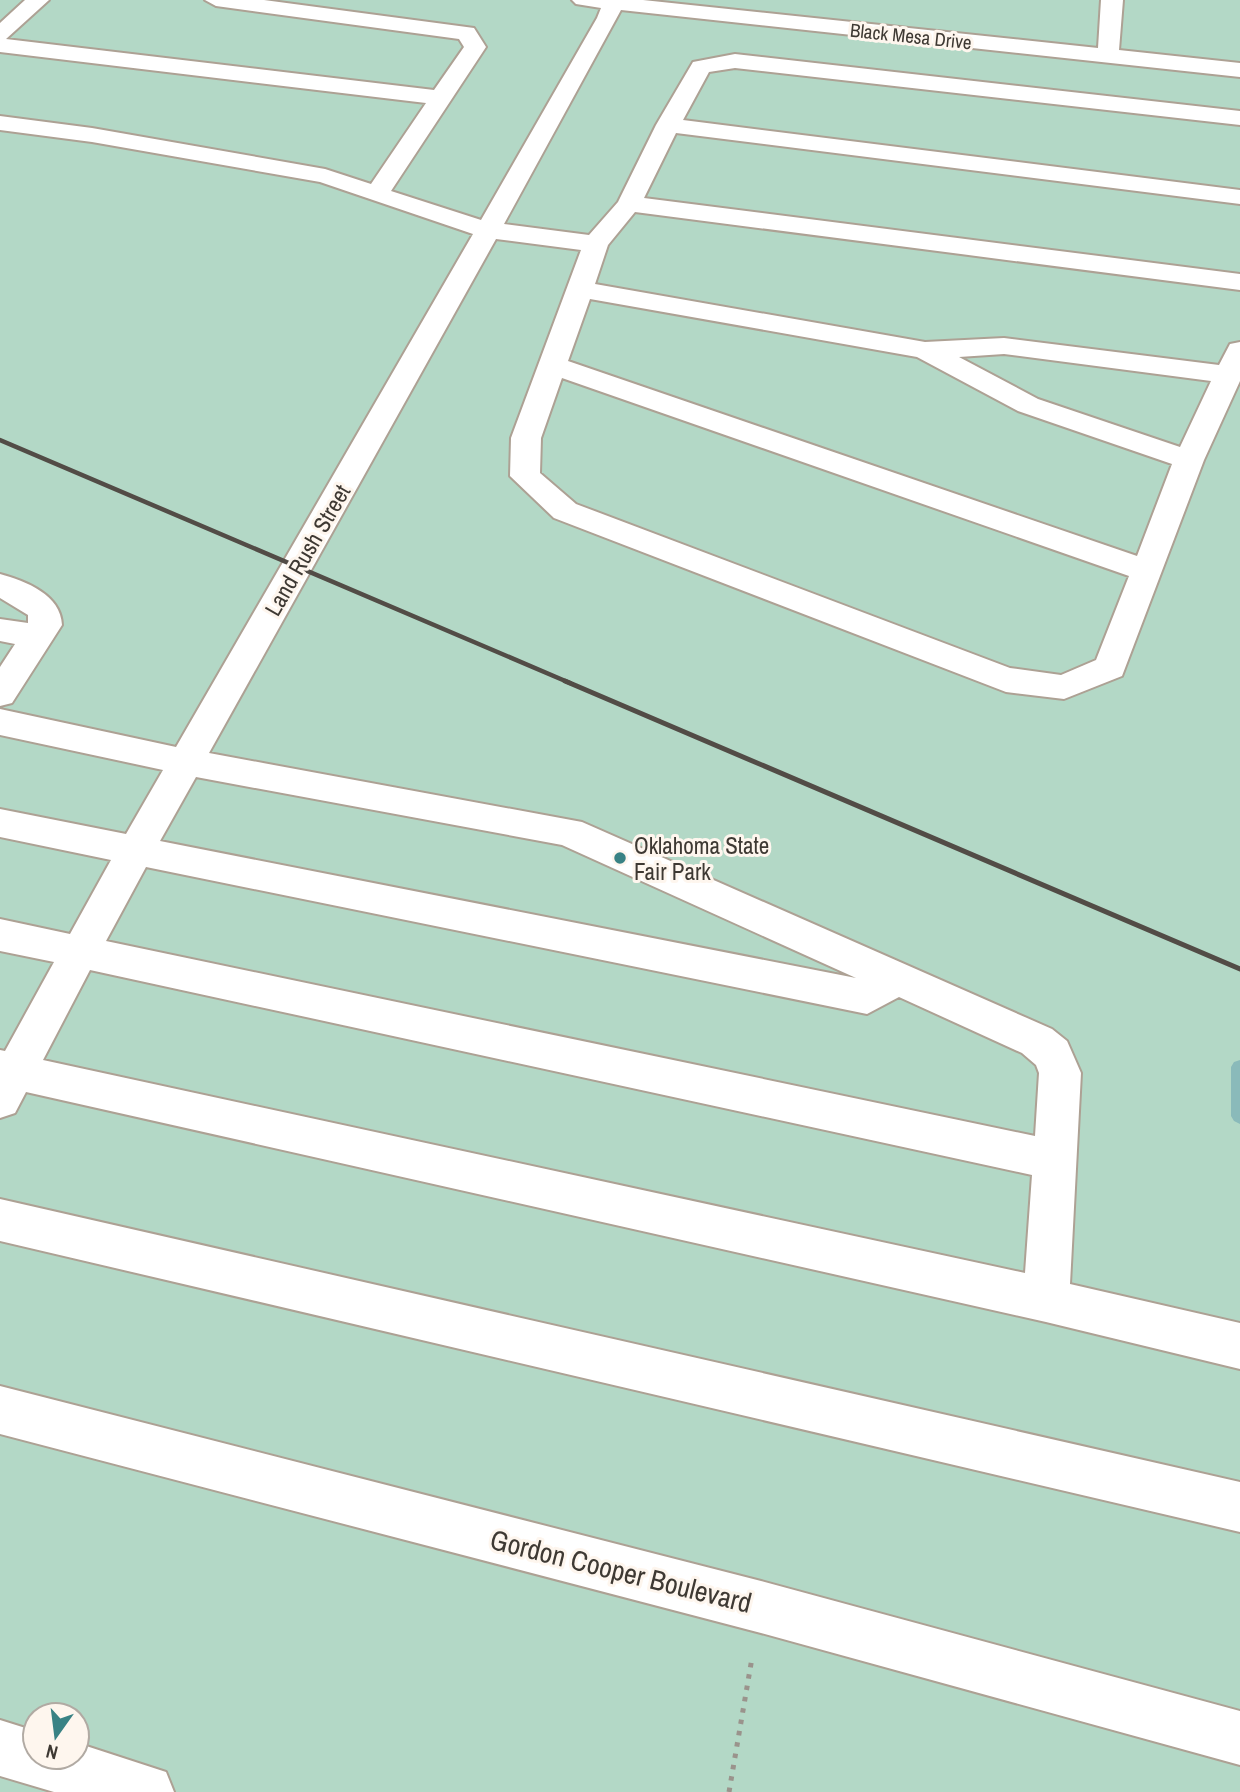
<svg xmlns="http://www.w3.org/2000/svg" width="1240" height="1792" viewBox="0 0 1240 1792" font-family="'Archivo Narrow',sans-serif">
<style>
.green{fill:#b3d8c6;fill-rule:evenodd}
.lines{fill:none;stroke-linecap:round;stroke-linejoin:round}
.stream{fill:#8ababa;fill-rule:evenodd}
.minor-casing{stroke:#ada194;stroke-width:4}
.path{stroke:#9a938c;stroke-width:5;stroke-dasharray:4.5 7;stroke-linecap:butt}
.minor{fill:#fff;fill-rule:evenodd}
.rail-far1{stroke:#524c46;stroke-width:4.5}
.rail{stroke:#524c46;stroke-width:5}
.poi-dot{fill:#398284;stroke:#fef6ee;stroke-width:2.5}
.labels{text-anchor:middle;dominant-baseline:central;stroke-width:6;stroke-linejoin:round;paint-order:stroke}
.far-street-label{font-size:19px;fill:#3e3933;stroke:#fef6ee}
.street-label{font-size:23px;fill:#3e3933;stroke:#fef6ee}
.poi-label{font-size:23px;fill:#3e3933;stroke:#fef6ee;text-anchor:start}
.near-street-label{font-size:28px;fill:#3e3933;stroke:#fef6ee}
</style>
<rect width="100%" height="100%" fill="#fef6ee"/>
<path class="green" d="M0,0H1240V1792H0ZM35,1715H77V1757H35Z"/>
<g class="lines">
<path class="stream" d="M1240,1060V1124L1234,1121L1231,1116V1067L1234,1062Z"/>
<defs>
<path id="minor" d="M25,0H49L6,39L434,90L464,47L459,39L216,6L205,0H264L474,28L486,47L391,191L481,220L597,18L601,8L576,4L572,0H643L1098,48L1101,0H1123L1119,50L1240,63V77L621,10L504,224L589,235L618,202L656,125L693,62L735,54L1240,111V125L735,68L709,72L683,120L1240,190V204L676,133L644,198L1240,274V290L635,212L608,245L595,284L925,342L1004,338L1219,365L1230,344L1240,342V381L1204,460L1122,676L1064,699L1006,692L554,518L510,476L511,438L581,250L496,239L209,753L582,822L1052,1029L1067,1041L1081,1073L1070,1284L1240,1323V1369L1046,1322L26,1092L15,1113L0,1118V1050L5,1051L54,962L0,951V919L70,934L111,860L0,837V809L126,834L163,770L0,735V709L176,747L473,234L320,182L92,142L0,130V116L92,128L325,169L371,184L426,103L0,52V23ZM590,299L917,357L1018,411L1172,464L1137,556L568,361ZM1004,354L1211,381L1180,447L1038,399L959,357ZM562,378L1129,576L1096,660L1061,675L1010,668L576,504L540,473L541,438ZM196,777L562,845L856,978L160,841ZM146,867L867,1014L899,997L1022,1053L1036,1065L1039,1073L1035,1136L106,941ZM90,970L1032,1175L1025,1273L43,1060Z
M0,574C26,581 61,595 62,625L12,703L0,706V667L15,644L0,641V619L28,623V615L0,598Z
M0,1199L1240,1482V1532L0,1241Z
M0,1386L761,1581L1240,1711V1765L761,1633L0,1434Z
M0,1720L35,1731V1757H77V1743L166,1772L174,1792H54L0,1776Z"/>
</defs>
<use href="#minor" class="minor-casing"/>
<path class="path" d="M729,1792L752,1658"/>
<use href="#minor" class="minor"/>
<path class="rail-far1" d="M0,440L570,683"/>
<path class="rail" d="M565,681L1240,969"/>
</g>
<circle class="poi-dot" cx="620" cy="858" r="7"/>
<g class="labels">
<g class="far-street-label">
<text transform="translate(911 36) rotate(6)">Black Mesa Drive</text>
</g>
<g class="street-label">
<text transform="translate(307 550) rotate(-60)">Land Rush Street</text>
</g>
<g class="poi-label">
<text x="634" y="845">Oklahoma State<tspan x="634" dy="26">Fair Park</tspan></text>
</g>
<g class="near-street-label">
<text transform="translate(621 1571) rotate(14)">Gordon Cooper Boulevard</text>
</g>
</g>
<g transform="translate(56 1736) rotate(194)"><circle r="33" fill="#fef6ee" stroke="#b1aaa3" stroke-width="2"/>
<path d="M0-5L12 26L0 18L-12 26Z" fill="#398284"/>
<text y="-10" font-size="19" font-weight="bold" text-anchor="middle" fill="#3e3933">N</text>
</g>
</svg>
